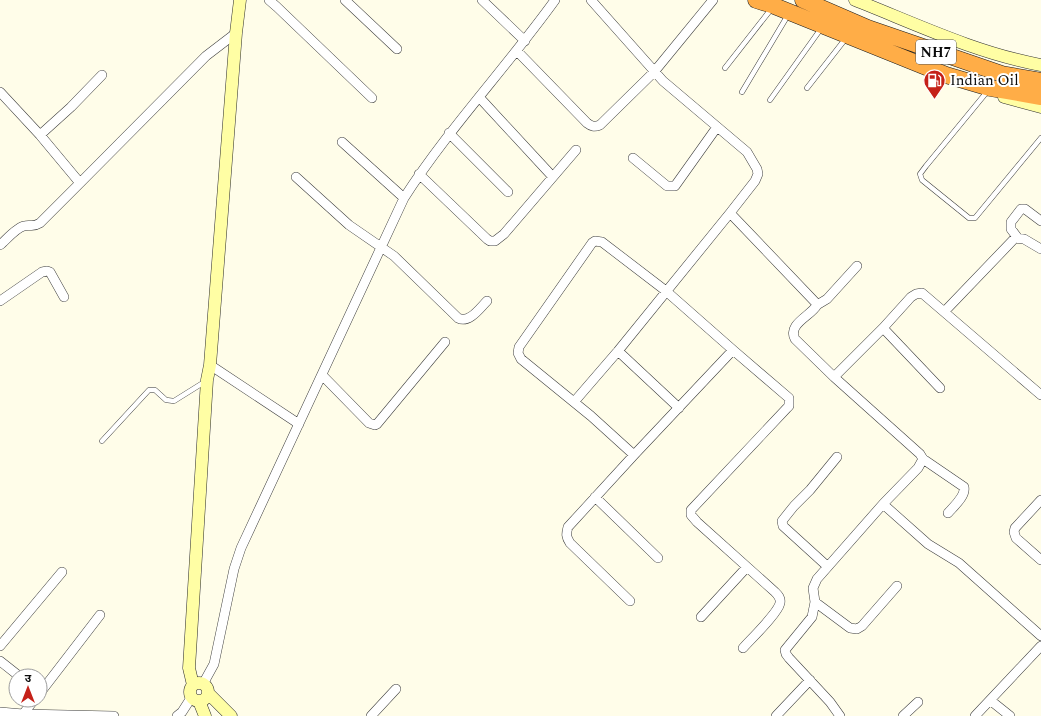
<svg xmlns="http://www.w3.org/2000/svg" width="1041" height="716" viewBox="0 0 1041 716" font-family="Spectral,'Noto Sans Devanagari',serif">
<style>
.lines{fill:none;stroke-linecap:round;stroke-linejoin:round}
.lane-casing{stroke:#3e3e3e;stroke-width:5.5}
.street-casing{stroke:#3e3e3e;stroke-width:10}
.secondary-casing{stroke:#2d2d2d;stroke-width:13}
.highway-casing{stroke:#1c1c1c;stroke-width:17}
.lane{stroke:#fff;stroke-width:4.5}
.street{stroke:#fff;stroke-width:9}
.secondary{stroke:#fffea4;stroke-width:12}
.highway{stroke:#ffad47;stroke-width:16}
.labels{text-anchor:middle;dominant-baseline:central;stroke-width:4;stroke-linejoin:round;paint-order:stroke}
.shield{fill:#fff;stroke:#545454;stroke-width:1}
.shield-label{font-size:14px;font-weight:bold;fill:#0b0b0b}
.poi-label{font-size:15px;fill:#0b0b0b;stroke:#fff;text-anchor:start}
</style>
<rect width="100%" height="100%" fill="#fffde9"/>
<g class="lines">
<defs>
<path id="lane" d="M725,68L772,8
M807,88L843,42
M742,92L788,15
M986,93L926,166L920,174L922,180L969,218H975L1041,138
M770,100L820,30
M102,441L149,390H155L166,400L174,401L206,381"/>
<path id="street" d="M269,0L277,7L372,98
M345,0L397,49
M482,0L525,41
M591,0L663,81L747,152L757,169L758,174L755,181L730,213L618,351
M517,51L587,123C592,127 595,127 600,125L654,72L713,0
M0,92L40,135L80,183L206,56L236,33
M479,97L552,176
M449,133L508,192
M40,135L71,107L102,75
M342,142L404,198
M633,158L667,186H675L717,127
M419,174L487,239L490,241H495L504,234L576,150
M296,177L349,225L394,256L458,318C469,324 480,308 487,301
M730,213L816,303L817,305C811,316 787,324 795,339L834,377L920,454L923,459L918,468L883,504L817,579L813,588L815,602L812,617L785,650L786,654L789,658L830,702L840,716
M1017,237L1011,229V222L1021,209H1025L1041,221
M0,245C6,240 17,227 24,226C31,224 32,228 40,223L80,183
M0,301L42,272L47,271L50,272L64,297
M817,305L827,299L857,266
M944,312L1015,238L1024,239L1041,249
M883,328L940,388
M733,350L666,291L602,242L595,241L592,243L519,347L518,353L521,359L591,416L634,455L733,350L789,398V406L787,408L691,510V515L697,522L775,592C778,595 781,598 780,603C778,613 751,639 743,648
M210,365L299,424
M322,375L369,423L375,425L377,424L445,342
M834,377L883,328L911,297L916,294L922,293L1041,395
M574,402L618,351L679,408
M923,459L964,487C966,496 954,506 948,513
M595,497L658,558
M1041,500L1015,528L1014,532L1016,538L1041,560
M883,504L928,544L959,563L1041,636
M827,566L783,526L782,521L794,506L810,490L837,457
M630,601L570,543C566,537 566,534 568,527L634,455
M815,602L850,628L857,629L862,626L897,586
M701,617L747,567
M0,646L62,572
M0,661L19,676
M203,684L214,664L234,569L241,548L404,198C449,128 506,68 555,0
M40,693L100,615
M990,700L1010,716
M0,712L23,714L114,716
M23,714L34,700
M177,716L182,712L191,698
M371,716L396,689
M776,716L810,680
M903,716L918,702
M975,716L1041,646"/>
<path id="secondary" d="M855,0C916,24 976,53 1041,65
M1004,97L1041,107
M190 692a9 9 0 1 1 18 0a9 9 0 1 1-18 0Z
M193,685L189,668L207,380L210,365L236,33L240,0
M208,693L231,716
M199,701L205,716"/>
<path id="highway" d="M756,0L772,5L946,75L990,88L1041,97
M803,0L868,28L1002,74L1041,81"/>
</defs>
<use href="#lane" class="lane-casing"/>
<use href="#street" class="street-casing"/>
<use href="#secondary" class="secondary-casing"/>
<use href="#highway" class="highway-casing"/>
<use href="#lane" class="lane"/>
<use href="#street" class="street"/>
<use href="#secondary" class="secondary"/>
<use href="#highway" class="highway"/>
</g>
<defs>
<symbol id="fuel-pin" viewBox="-11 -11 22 30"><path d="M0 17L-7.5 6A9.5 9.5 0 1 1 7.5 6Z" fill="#c52119" stroke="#fff"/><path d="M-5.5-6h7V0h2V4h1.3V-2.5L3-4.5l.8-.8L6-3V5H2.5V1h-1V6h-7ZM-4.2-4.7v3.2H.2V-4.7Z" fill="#fff"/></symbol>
</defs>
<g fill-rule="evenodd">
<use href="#fuel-pin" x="922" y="68" width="25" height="34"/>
</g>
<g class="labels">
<rect class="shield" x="916" y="40" width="40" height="24" rx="3"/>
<g class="shield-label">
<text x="936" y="52">NH7</text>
</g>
<g class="poi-label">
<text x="950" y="80">Indian Oil</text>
</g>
</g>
<g transform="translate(28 688)"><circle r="19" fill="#ffffff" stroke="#9d9d9d"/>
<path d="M0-3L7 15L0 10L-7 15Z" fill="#c52119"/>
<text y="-6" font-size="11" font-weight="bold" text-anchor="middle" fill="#0b0b0b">उ</text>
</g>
</svg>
